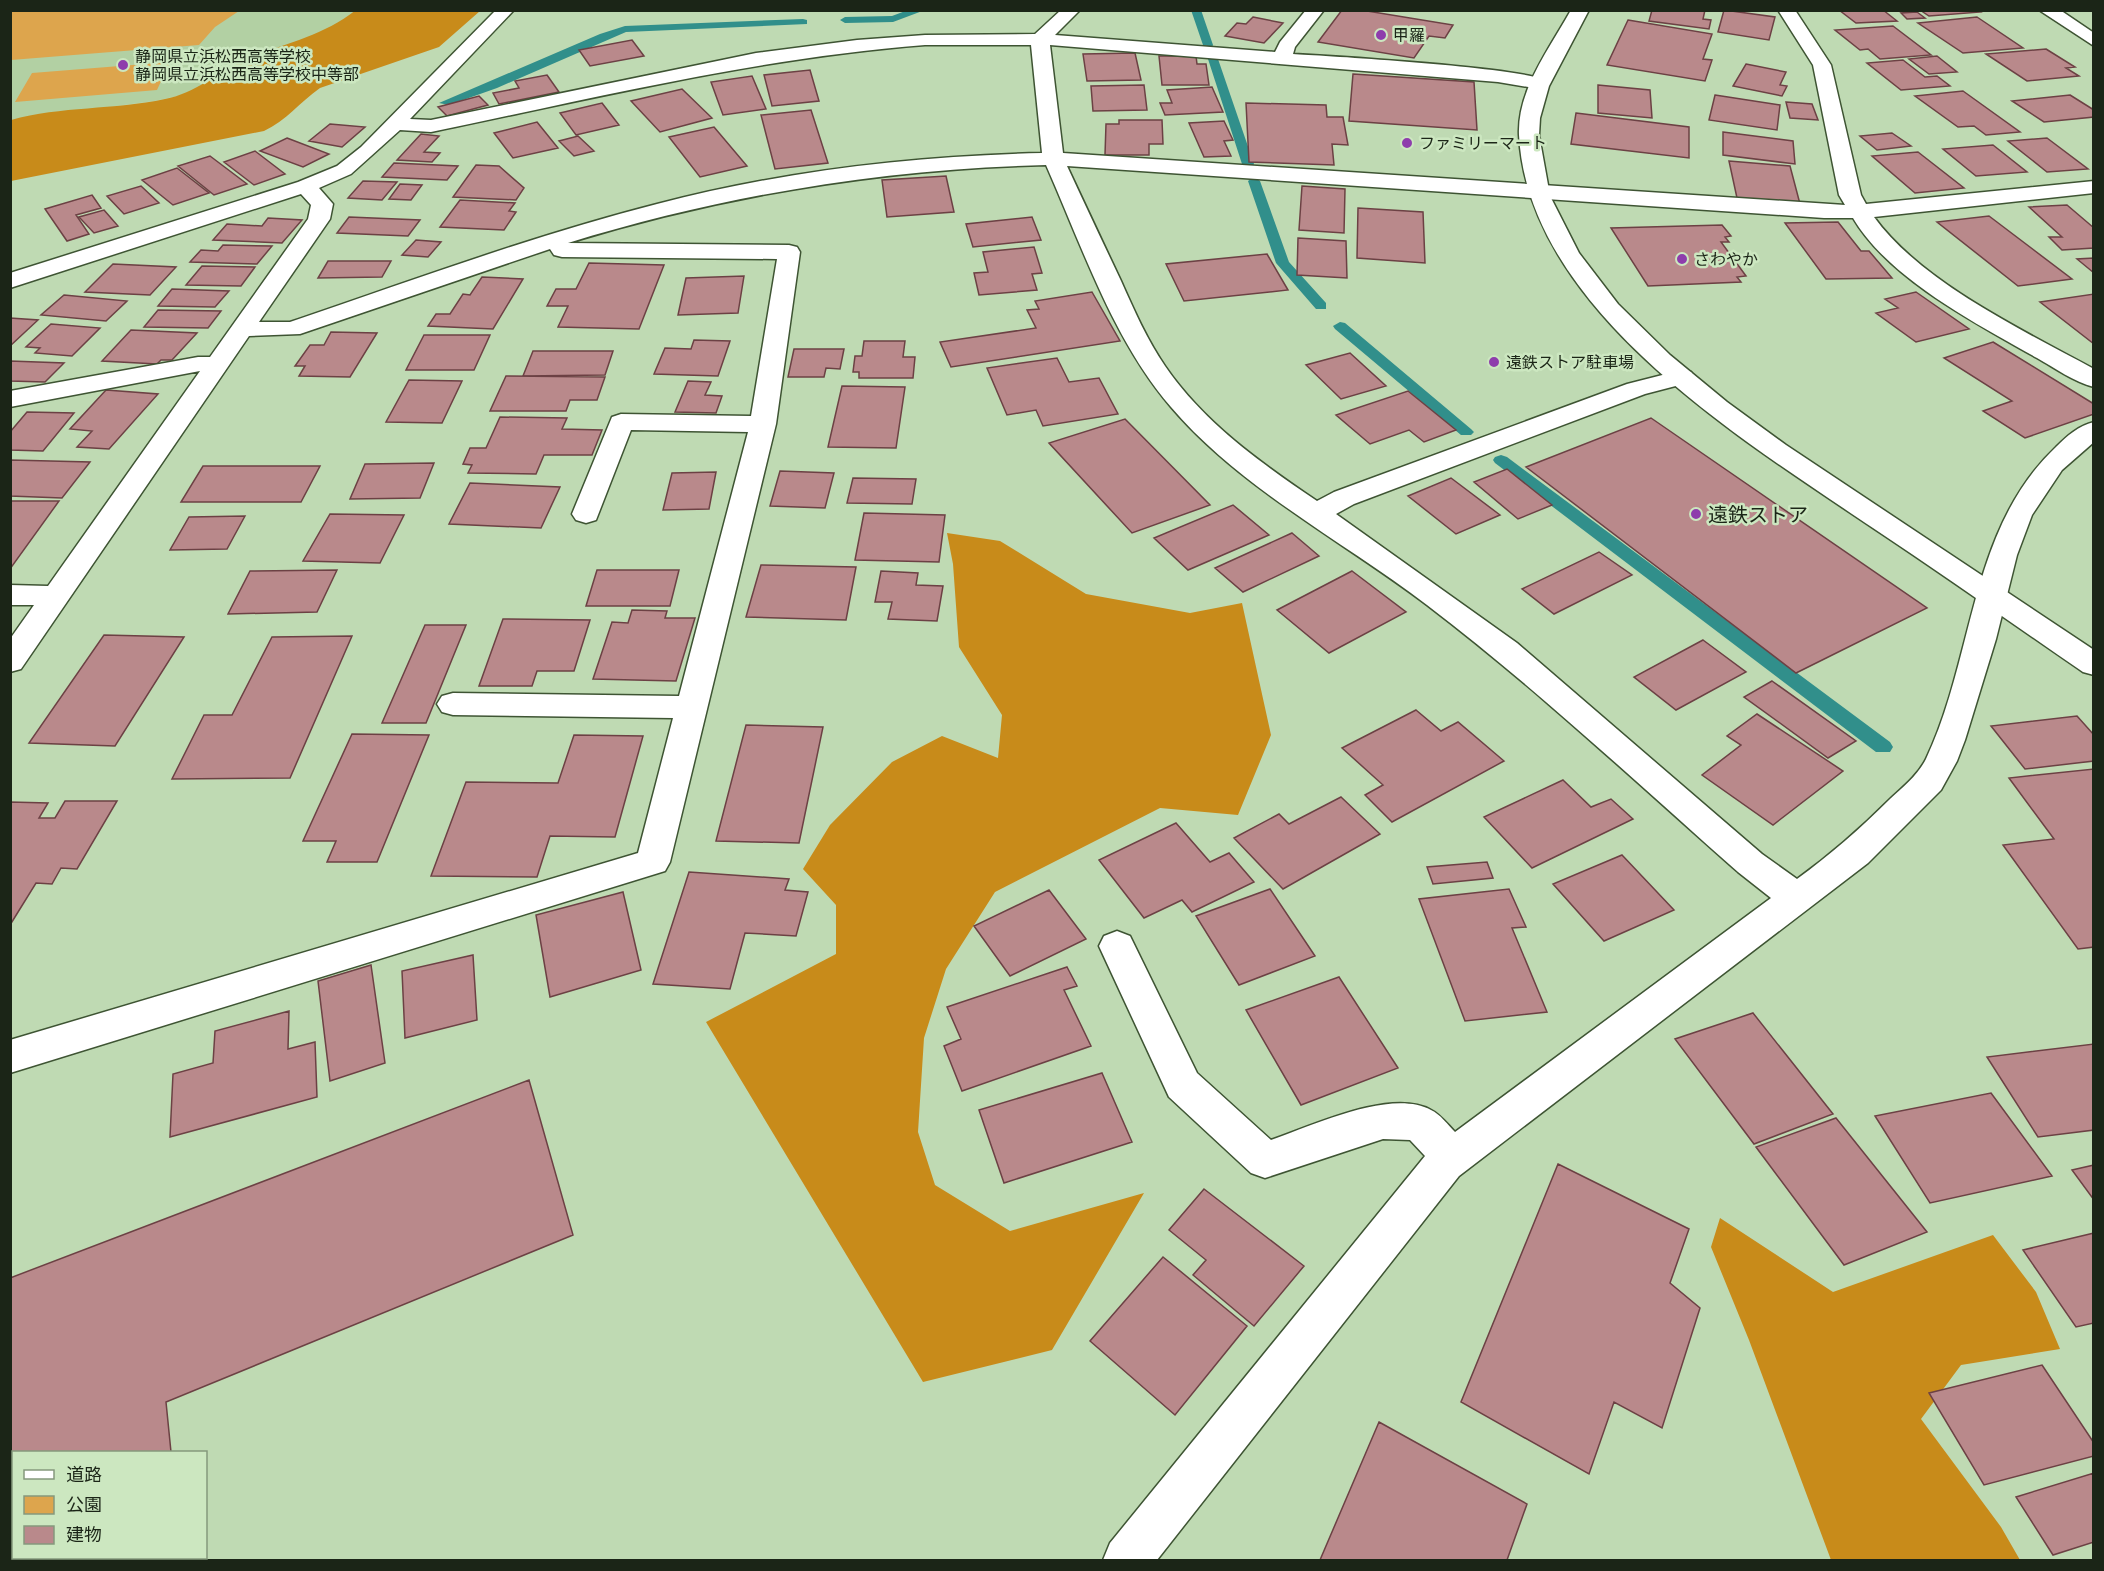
<svg xmlns="http://www.w3.org/2000/svg" width="2104" height="1571" viewBox="0 0 2104 1571" font-family="Manrope,'Noto Sans JP',sans-serif">
<style>
.built{fill:#b2d0a3}
.green{fill:#dda54d}
.forest{fill:#c88b1a}
.lines{fill:none;stroke-linecap:round;stroke-linejoin:round}
.stream{fill:#318f8b;fill-rule:evenodd}
.building{fill:#b9898b;stroke:#6c4144;stroke-width:1.5}
.minor-casing{stroke:#3e5433;stroke-width:3}
.tertiary-casing{stroke:#3e5433;stroke-width:3}
.minor{fill:#fff;fill-rule:evenodd}
.tertiary{fill:#fff;fill-rule:evenodd}
.poi-dot{fill:#8e3dac;stroke:#cce7c0;stroke-width:2}
.labels{text-anchor:middle;dominant-baseline:central;stroke-width:5;stroke-linejoin:round;paint-order:stroke}
.far-poi-label{font-size:16px;fill:#1b2517;stroke:#cce7c0;text-anchor:start}
.poi-label{font-size:20px;fill:#1b2517;stroke:#cce7c0;text-anchor:start}
</style>
<rect width="100%" height="100%" fill="#bfdab3"/>
<path class="built" d="M11,11H356L328,30L228,69L188,94L154,101L11,120Z"/>
<path class="green" d="M11,10H239V11L215,27L199,45L11,60Z
M170,62L157,90L15,102L32,73Z"/>
<path class="forest" d="M356,10L480,11L439,47L320,88C300,102 286,121 264,131L11,181V120C61,106 114,110 165,99C196,93 216,73 243,61C283,43 320,38 356,10Z
M947,533L1000,541L1086,594L1190,613L1242,603L1271,735L1238,815L1160,808L995,892L946,969L924,1038L918,1132L935,1185L1010,1231L1144,1193L1052,1350L923,1382L706,1022L836,954V905L803,869L830,825L892,762L942,736L998,758L1002,715L959,647L953,564Z
M1720,1218L1833,1292L1993,1235L2036,1292L2060,1349L1961,1365L1921,1419L2001,1527L2020,1560H1831L1749,1340L1711,1247Z"/>
<g class="lines">
<path class="stream" d="M908,10H925L893,22L845,23L840,20L845,17L892,16Z
M1191,10H1201L1213,45L1212,47L1203,45Z
M803,19L807,20V24L626,32L497,88L449,105L439,103L600,34L625,26Z
M1213,56L1218,59L1254,164L1252,167L1242,164L1208,59Z
M1254,177L1260,181L1289,262L1326,303V309H1316L1276,263L1248,181Z
M1340,322L1345,323L1471,429L1474,432L1471,435H1461L1335,329L1333,326Z
M1501,455L1507,457L1890,742L1893,747L1890,752H1876L1495,463L1493,460L1495,457Z"/>
</g>
<path class="building" d="M1342,10H1361L1453,25L1445,38L1429,36L1414,58L1318,42Z
M1652,10H1705L1703,19L1711,20L1709,29L1649,21Z
M1724,10L1775,17L1769,40L1718,32Z
M1839,10H1883L1897,21L1856,23Z
M1920,10H1979L1981,12L1929,16Z
M1917,12L1925,18L1907,19L1901,13Z
M1253,17L1283,23L1264,43L1225,36L1237,23L1246,24Z
M1977,17L2023,48L1963,53L1918,23Z
M1628,20L1712,34L1703,59L1712,60L1705,81L1607,65Z
M1893,26L1931,55L1880,59L1868,49L1860,50L1835,30Z
M632,40L644,56L590,66L579,50Z
M2046,49L2075,67L2066,68L2079,76L2027,81L1986,54Z
M1135,53L1141,80L1087,81L1083,54Z
M1159,56H1196L1197,64H1206L1209,85H1162Z
M1937,56L1957,72L1929,74L1909,59Z
M1903,60L1925,77L1937,76L1950,86L1901,90L1867,63Z
M1746,64L1786,72L1780,85L1787,86L1782,96L1733,86Z
M810,70L819,101L772,106L764,75Z
M1353,74L1474,82L1477,130L1349,121Z
M547,75L559,92L499,104L493,93L519,88L515,81Z
M752,76L766,109L723,115L711,82Z
M1144,85L1147,110L1093,111L1091,86Z
M1598,85L1650,90L1652,118L1598,113Z
M1212,87L1223,112L1165,115L1160,103H1172L1167,90Z
M682,89L712,118L660,132L631,101Z
M1963,91L2020,132L1986,135L1974,126L1958,127L1915,96Z
M1715,95L1780,105L1777,130L1709,120Z
M2070,95L2094,110V117L2044,122L2012,101Z
M479,96L488,105L447,116L438,107Z
M1786,102L1812,104L1818,120L1790,118Z
M602,103L619,125L576,135L560,113Z
M1246,103L1326,105L1327,117H1343L1348,145L1332,144L1334,165L1249,162Z
M811,110L828,163L775,169L761,115Z
M1576,113L1689,127V158L1571,144Z
M1119,120H1162L1163,144H1149V155H1105L1106,124H1119Z
M1224,121L1233,140L1224,141L1231,156L1204,157L1189,123Z
M537,122L558,148L513,158L494,133Z
M330,124L365,127L342,147L309,141Z
M714,127L747,166L700,177L669,137Z
M1723,132L1793,141L1795,164L1723,155Z
M1892,133L1911,146L1877,150L1860,136Z
M421,134L439,136L424,152L440,153L432,162L397,160Z
M578,136L594,151L574,156L559,141Z
M287,138L329,154L303,167L260,151Z
M2047,138L2088,169L2047,172L2008,141Z
M1993,145L2027,172L1976,176L1943,149Z
M255,151L285,174L254,185L224,162Z
M1918,152L1964,188L1915,193L1872,156Z
M210,156L247,184L214,195L178,166Z
M1729,161L1790,166L1800,204L1737,198Z
M394,163L458,166L447,180L382,177Z
M476,165L499,166L524,188L516,200L453,197Z
M177,168L209,193L173,205L142,180Z
M946,176L954,212L887,217L882,180Z
M363,181L397,182L382,200L348,198Z
M400,184L422,185L411,200L389,199Z
M141,186L159,203L124,214L107,196Z
M1302,186L1345,189L1344,233L1299,230Z
M92,195L101,208L76,215L89,234L67,241L45,209Z
M460,200L515,203L509,211L516,212L504,230L440,227Z
M2067,205L2094,228V248L2062,250L2049,237H2062L2029,207Z
M1358,208L1423,212L1425,263L1357,258Z
M104,210L118,226L94,233L79,217Z
M1989,216L2072,279L2018,286L1937,222Z
M349,217L420,220L408,236L337,233Z
M1032,217L1041,240L973,247L966,224Z
M268,218L302,220L282,243L213,240L227,224L262,226Z
M1838,222L1861,251H1869L1892,278L1826,279L1785,223Z
M1722,225L1731,236L1725,237L1729,242H1721L1746,276L1737,277L1741,282L1648,286L1611,228Z
M1298,238L1346,241L1347,278L1297,275Z
M416,240L441,242L428,257L402,255Z
M223,245L272,246L257,264L190,262L201,250L218,251Z
M1034,247L1042,273L1032,274L1037,290L979,295L974,273L988,272L983,252Z
M1267,254L1288,290L1184,301L1166,264Z
M2094,258V273L2077,259Z
M328,261H391L382,277L318,278Z
M589,263L664,265L639,329L558,327L568,306H547L556,289H576Z
M113,264L176,267L150,295L85,292Z
M202,266L255,267L241,286L186,285Z
M744,276L738,313L678,315L686,278Z
M482,277L523,279L493,329L428,326L436,314H450L463,294L470,295Z
M172,289L229,291L215,307L158,306Z
M1092,292L1120,341L951,367L940,342L1036,328L1027,310L1039,309L1035,301Z
M1916,292L1969,329L1916,342L1876,313L1898,308L1885,299Z
M2094,294V344L2040,302Z
M64,295L127,301L106,321L41,315Z
M158,310L221,311L208,328L144,327Z
M10,318L38,320L10,346Z
M51,324L100,328L72,356L35,353L40,348L26,347Z
M131,330L197,333L172,360H161L157,364L102,361Z
M331,332L377,333L350,377L299,376L305,366H295L310,345H324Z
M424,335H490L474,370H406Z
M694,340L730,341L718,376L654,374L665,348L691,349Z
M864,341H905L903,357H915L913,378H859V372H853L855,356H862Z
M1993,342L2094,404V414L2025,438L1983,411L2012,401L1944,358Z
M794,349H844L840,369L826,368L824,377H788Z
M533,351H613L605,375L523,376Z
M1350,353L1386,386L1341,399L1306,365Z
M1057,358L1069,382L1099,378L1118,414L1043,426L1036,410L1007,415L987,368Z
M10,361L64,363L45,382L10,381Z
M506,376L605,377L597,400H570L566,411H490Z
M409,380L462,381L442,423L386,422Z
M688,381L711,382L705,395L722,396L716,413L675,412Z
M842,386L905,387L896,448L828,447Z
M106,390L158,394L109,449L77,447L92,431L70,429Z
M1408,391L1456,430L1424,442L1409,430L1370,444L1336,415Z
M27,412L74,413L43,451L10,450V432Z
M500,417L567,418L562,429L602,430L592,455H544L536,474L468,473L472,465L463,464L470,448H486Z
M1651,418L1927,608L1796,673L1526,467Z
M1125,419L1210,505L1132,533L1049,443Z
M10,460L90,462L62,498L10,496Z
M434,463L420,498L350,499L365,464Z
M203,466H320L301,502H181Z
M1507,469L1552,505L1518,519L1474,482Z
M780,471L834,473L825,508L770,506Z
M716,472L709,509L663,510L672,473Z
M853,478L916,479L912,504L847,503Z
M1451,478L1500,515L1456,534L1408,496Z
M470,483L560,487L541,528L449,524Z
M10,501H59L10,569Z
M1233,505L1269,535L1188,570L1154,538Z
M864,513L945,515L939,562L855,560Z
M330,514L404,515L380,563L303,561Z
M245,516L227,549L170,550L189,517Z
M1292,533L1319,556L1243,592L1215,568Z
M1599,552L1632,575L1554,614L1522,589Z
M761,565L856,567L846,620L746,617Z
M337,570L317,612L228,614L250,571Z
M597,570H679L670,606H586Z
M881,571L918,573L916,585L943,586L937,621L888,619L892,602H875Z
M1352,571L1406,612L1329,653L1277,610Z
M632,610L667,611L665,618H695L676,681L593,679L612,622L628,623Z
M503,619L590,620L574,671H537L532,686H479Z
M425,625H466L426,723H382Z
M104,635L184,637L115,746L29,743Z
M352,636L290,778L172,779L204,715H232L272,637Z
M1703,640L1746,672L1676,710L1634,677Z
M1772,681L1856,741L1828,758L1744,697Z
M1416,710L1441,731L1458,722L1504,761L1392,822L1365,795L1383,785L1342,748Z
M1757,714L1843,771L1773,825L1702,775L1741,745L1727,736Z
M2077,716L2094,735V761L2025,769L1991,726Z
M746,725L823,727L799,843L716,841Z
M352,734L429,735L377,862H327L336,841H303Z
M574,735L643,736L615,837L550,836L537,877L431,876L466,782L558,783Z
M2094,769V947L2078,949L2003,845L2054,839L2009,778Z
M1563,780L1591,807L1611,799L1633,819L1532,868L1484,817Z
M1341,797L1380,834L1283,889L1234,838L1279,814L1289,824Z
M65,801H117L77,869L61,868L52,884L36,883L10,925V802L48,803L39,818H55Z
M1176,823L1210,862L1229,853L1254,882L1192,912L1182,900L1144,918L1099,860Z
M1622,855L1674,910L1604,941L1553,884Z
M1487,862L1493,878L1433,884L1427,867Z
M689,872L789,879L785,890L808,892L796,936L745,933L730,989L653,984Z
M1270,889L1315,956L1239,985L1196,916Z
M1509,889L1526,927L1512,928L1547,1012L1465,1021L1419,899Z
M1049,890L1086,939L1010,976L974,926Z
M623,892L641,970L550,997L536,915Z
M473,955L477,1020L405,1038L402,971Z
M371,965L385,1063L330,1081L318,981Z
M1067,967L1077,986L1064,990L1091,1046L962,1091L944,1046L961,1039L947,1007Z
M1339,977L1398,1068L1301,1105L1246,1010Z
M289,1011L288,1049L315,1042L317,1097L170,1137L173,1074L213,1063L215,1031Z
M1753,1013L1833,1114L1754,1144L1675,1039Z
M2094,1044V1130L2038,1137L1987,1057Z
M1102,1073L1132,1142L1004,1183L979,1110Z
M529,1080L573,1235L166,1402L171,1452H14V1558H180V1560H10V1278Z
M1991,1093L2052,1176L1930,1203L1875,1116Z
M1836,1118L1927,1232L1844,1265L1756,1147Z
M1558,1164L1689,1229L1670,1283L1700,1308L1662,1428L1614,1402L1589,1474L1461,1402Z
M2094,1165V1200L2072,1170Z
M1204,1189L1304,1266L1254,1326L1193,1275L1206,1260L1169,1230Z
M2094,1233V1323L2076,1327L2023,1250Z
M1163,1257L1247,1326L1175,1415L1090,1341Z
M2042,1365L2094,1443V1456L1984,1485L1929,1393Z
M1379,1422L1527,1504L1507,1560H1320Z
M2094,1473V1542L2053,1555L2016,1497Z"/>
<g class="lines">
<defs>
<path id="minor" d="M496,10H514L410,119L431,120L756,53L857,40L925,35L1035,34L1061,10H1080L1055,35L1275,52L1280,42L1306,10H1324L1295,47L1293,54C1326,56 1539,68 1550,83L1540,89L1498,82L1050,45L1063,153L1845,205L1839,195L1813,65L1778,10H1795L1831,65L1861,195L1866,204L2094,181V193L1874,217C1921,282 2024,331 2094,369V387C2074,382 2055,368 2037,358C1977,324 1889,279 1853,218H1824L1067,166C1085,205 1103,243 1121,281C1134,310 1147,340 1165,366C1204,423 1261,463 1317,501L1334,492L1627,384L1682,370L1691,372L1694,377L1691,382L1645,394L1354,504L1336,514L1517,643L1762,854L1797,879C1830,855 1860,829 1890,799C1903,787 1918,775 1926,759C1975,656 1969,529 2056,447C2067,436 2078,426 2094,422V442L2062,470L2032,515L2017,555L1996,639L1965,740L1957,761L1941,790L1868,863L1459,1176L1157,1560H1103L1110,1543L1425,1156L1410,1140L1383,1139L1265,1178L1251,1173L1169,1097L1099,946L1104,936L1117,931L1130,936L1197,1073L1271,1140C1312,1126 1391,1088 1431,1110C1440,1114 1448,1125 1455,1132L1771,898L1738,872C1636,782 1536,688 1427,605C1343,541 1240,488 1171,407C1113,340 1082,246 1046,165C882,169 725,195 568,243L789,245L797,247L800,252L776,424L670,862L665,871L10,1073V1040L638,853L673,718L453,715L442,712L437,704L442,696L453,693L679,696L748,432L631,430L596,520L586,523L576,520L572,514L612,417L621,414L751,416L777,259L562,257L554,255L550,249L300,334L249,336L21,669L10,672V639L34,605H10V585L48,586L200,371L10,407V391L198,357H210L308,219L311,205L301,194L10,288V273L298,182L337,166L361,147ZM925,45H1031L1042,153C912,156 783,171 657,204C532,236 411,281 290,322H259L330,219L333,204L319,188L351,174L400,130L431,132C595,98 758,58 925,45Z
M2039,10H2060L2094,33V46Z"/>
<path id="tertiary" d="M1571,10H1589L1549,86L1540,118L1539,135L1550,196L1579,253L1618,304L1670,355L1727,402L1786,445L2094,650V675L2083,672C2013,624 1944,575 1873,528C1743,440 1528,310 1519,135C1517,90 1550,48 1571,10Z"/>
</defs>
<use href="#minor" class="minor-casing"/>
<use href="#tertiary" class="tertiary-casing"/>
<use href="#minor" class="minor"/>
<use href="#tertiary" class="tertiary"/>
</g>
<g class="poi-dot">
<circle cx="1381" cy="35" r="6"/>
<circle cx="123" cy="65" r="6"/>
<circle cx="1407" cy="143" r="6"/>
<circle cx="1682" cy="259" r="6"/>
<circle cx="1494" cy="362" r="6"/>
<circle cx="1696" cy="514" r="6"/>
</g>
<g class="labels">
<g class="far-poi-label">
<text x="1393" y="35">甲羅</text>
<text x="135" y="56">静岡県立浜松西高等学校<tspan x="135" dy="18">静岡県立浜松西高等学校中等部</tspan></text>
<text x="1419" y="143">ファミリーマート</text>
<text x="1694" y="259">さわやか</text>
<text x="1506" y="362">遠鉄ストア駐車場</text>
</g>
<g class="poi-label">
<text x="1708" y="514">遠鉄ストア</text>
</g>
</g>
<rect width="2104" height="1571" fill="none" stroke="#1b2517" stroke-width="24"/>
<rect x="12" y="1451" width="195" height="108" fill="#cce7c0" stroke="#85997c" stroke-width="1.5"/>
<rect x="24" y="1470" width="30" height="9" fill="#ffffff" stroke="#85997c" stroke-width="1.5"/>
<text x="66" y="1481" font-size="18" fill="#1b2517">道路</text>
<rect x="24" y="1496" width="30" height="18" fill="#dda54d" stroke="#85997c" stroke-width="1.5"/>
<text x="66" y="1511" font-size="18" fill="#1b2517">公園</text>
<rect x="24" y="1526" width="30" height="18" fill="#b9898b" stroke="#85997c" stroke-width="1.5"/>
<text x="66" y="1541" font-size="18" fill="#1b2517">建物</text>
</svg>
